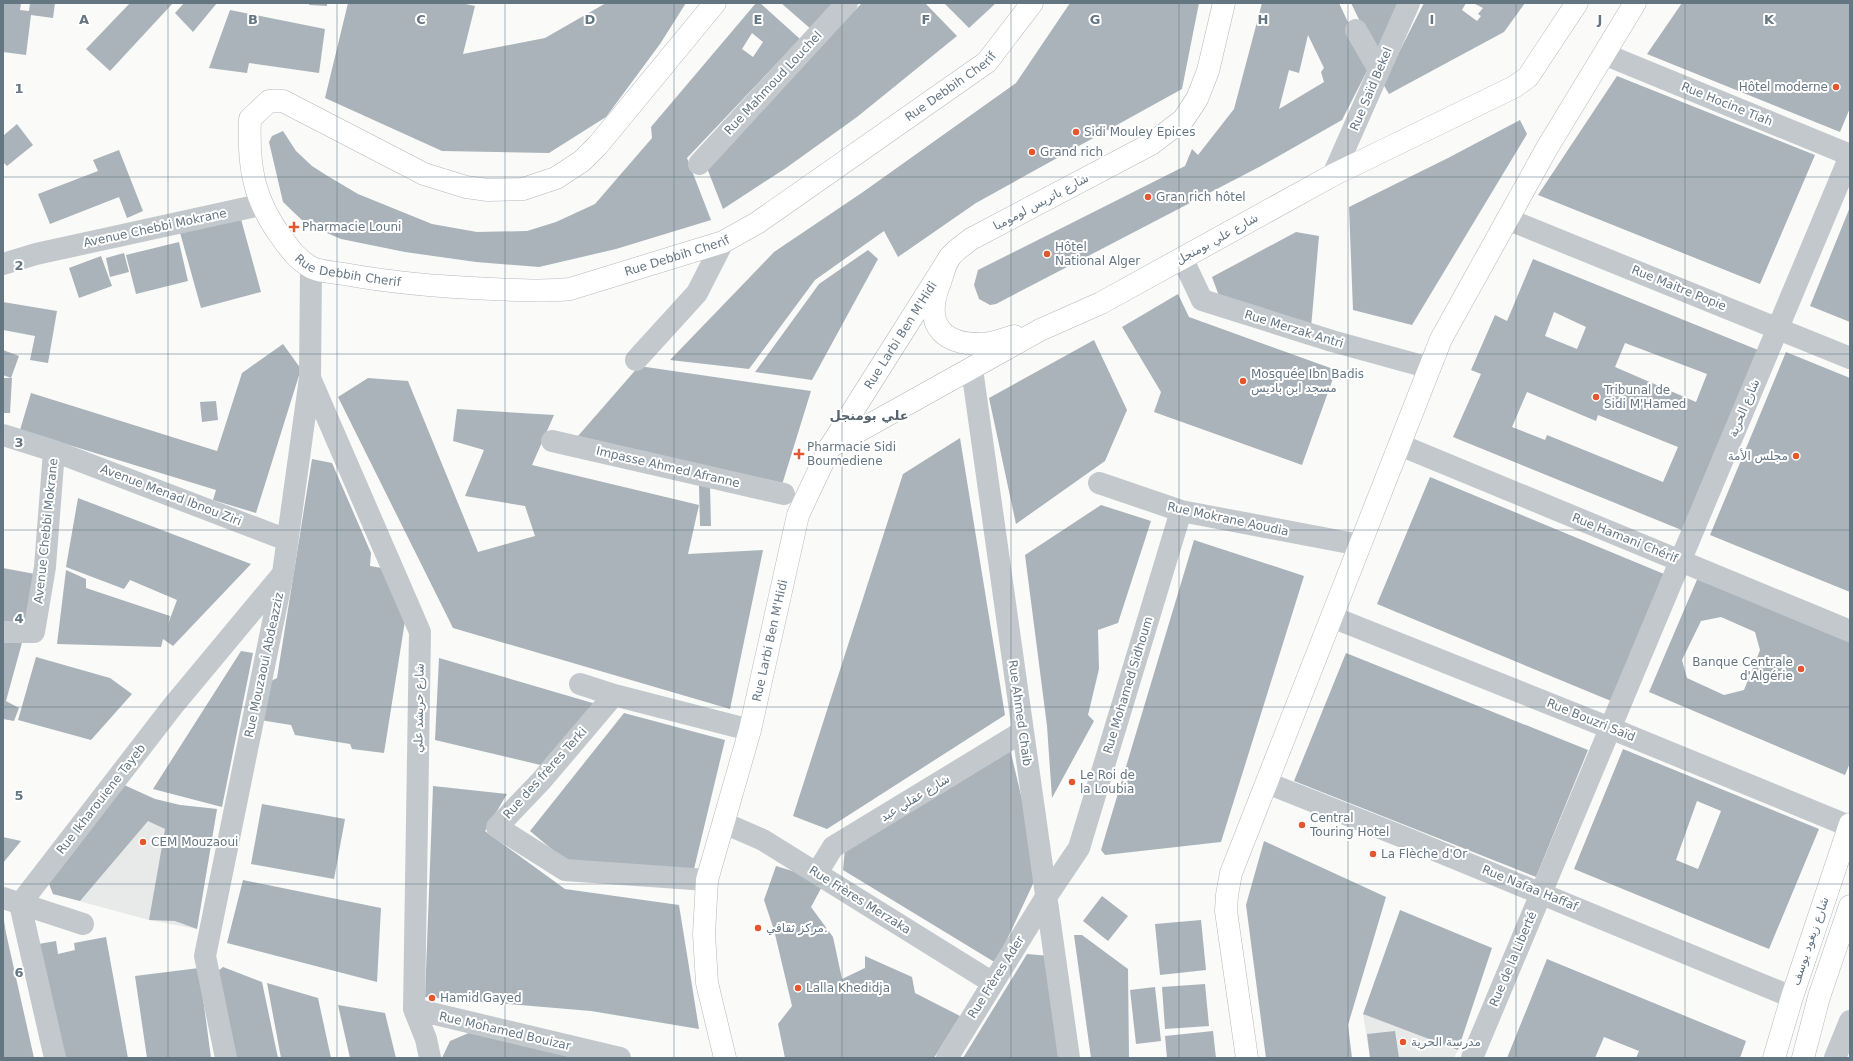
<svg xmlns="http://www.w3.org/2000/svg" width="1853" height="1061" viewBox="0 0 1853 1061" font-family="'DejaVu Sans','Noto Naskh Arabic',sans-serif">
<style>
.built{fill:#e8e9e9}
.building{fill:#aab3b9;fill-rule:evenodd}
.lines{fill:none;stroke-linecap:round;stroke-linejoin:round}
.secondary-casing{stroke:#b3babf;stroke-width:23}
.primary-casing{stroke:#b5babe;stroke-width:23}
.street{stroke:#c3c8cc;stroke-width:22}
.secondary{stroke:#fff;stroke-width:22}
.primary{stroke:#fff;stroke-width:22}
.grid{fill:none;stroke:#657683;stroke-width:1;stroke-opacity:0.55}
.poi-dot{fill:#e4572e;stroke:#fff;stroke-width:1.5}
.labels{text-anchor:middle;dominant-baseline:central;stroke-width:4;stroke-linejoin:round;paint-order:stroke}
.street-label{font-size:12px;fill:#657683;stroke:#fff}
.poi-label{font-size:12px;fill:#657683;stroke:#fff;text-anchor:start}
.neighbourhood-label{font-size:13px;font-weight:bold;fill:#57646e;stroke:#fff}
.grid-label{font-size:13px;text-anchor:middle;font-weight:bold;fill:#657683;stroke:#fff;stroke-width:4;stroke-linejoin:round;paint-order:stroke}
</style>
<rect width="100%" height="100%" fill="#fafaf8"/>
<path class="built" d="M155,799L180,805L217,809L197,929L149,920L53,894L46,876Z
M1363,1014L1458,1050L1454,1058H1370Z"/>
<path class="building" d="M3,3H21L20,10L29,11L30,3H55L53,18L31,15L26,55L3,52Z
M130,3H173L110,71L86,49Z
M184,3H217L193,32L175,13Z
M310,3H327V6L309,5Z
M348,3H461L475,6L463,54L545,38L606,3H686L660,44L606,117L549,153L442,151L325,98Z
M756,3H760L800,39L687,158L711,220L616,249L539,267L476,262L405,252L341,239L306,224L283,202L269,142L272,136L283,131L296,151L312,166L326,175L358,194L432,224L477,232L527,231L556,222L595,204L652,138L651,127ZM752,33L763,42L753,57L742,49Z
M781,3H838L812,30Z
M862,3H925L957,36L857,117L786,168L723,209L705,163Z
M944,3H996L969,28Z
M1070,3H1199L1182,89L976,203L898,257L884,231L815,280L749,369L670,360L774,252L863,192L1016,83Z
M1262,3H1339L1369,67L1342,120L1261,166L996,304L990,305L979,299L974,285L978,270L1185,166L1192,149L1198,155L1234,109ZM1308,35L1324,68L1321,72L1324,82L1279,109L1289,70L1299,73Z
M1351,3H1398L1378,59L1371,44Z
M1424,3H1466L1462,10L1477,21L1481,16L1478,14L1483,8L1473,3H1525L1504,32L1389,94L1383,84Z
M1682,3H1850V108L1840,132L1647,54Z
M230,10L325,29L319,73L249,63L247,73L209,68Z
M1617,76L1815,155L1760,284L1538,195Z
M1520,120L1527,134L1412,325L1353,310L1349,207L1448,158Z
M17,124L33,145L7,166L3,162V136Z
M119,150L143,211L127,218L119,197L50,224L38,194L98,171L93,160Z
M1850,207V322L1810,306Z
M239,212L261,292L201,308L179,229Z
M1296,232L1319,236L1311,328L1219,296L1212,277Z
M179,242L188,281L136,294L126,255Z
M868,250L878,259L812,380L755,372L819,284Z
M124,253L129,272L110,277L106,258Z
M101,256L112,286L79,298L69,268Z
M1533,259L1758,350L1684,531L1453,437L1481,374L1471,370L1495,315L1507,321ZM1554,312L1586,327L1577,349L1545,336ZM1625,343L1707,374L1696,402L1615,367ZM1527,392L1596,421L1598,415L1678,447L1663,482L1547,435L1545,440L1512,427Z
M1178,294L1189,317L1336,370L1302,465L1154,412L1161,392L1122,327Z
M3,302L57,311L48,363L30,360L35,336L3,330Z
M1094,340L1127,410L1105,461L1016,524L989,398Z
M283,344L301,369L256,513L213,500L216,490L20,430L31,393L217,451L242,373Z
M3,350L19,356L11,378H12L10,413H3V378H11L3,375Z
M1786,352L1850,378V592L1710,535Z
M639,366L811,391L781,488L578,436Z
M368,378L408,381L478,552L535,536L525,506L465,496L484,450L453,441L457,409L554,415L532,465L699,505L688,554L763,550L730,709L453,628L338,397Z
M216,401L218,420L202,422L200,402Z
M960,438L1005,715L827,829L793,816L903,474Z
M312,459L332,463L371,553L370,566L382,568L405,621L384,753L352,749L350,744L295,735L291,725L260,720L265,684L277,678Z
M1430,477L1664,574L1611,701L1377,604Z
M699,486H710L711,526H700Z
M78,498L251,564L173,646L163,639L161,647L57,644L66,570L86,579V588L170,616L168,624L177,600L130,580L124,589L66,567Z
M1101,505L1151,521L1118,623L1098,630L1099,669L1088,715L1094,721L1052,798L1047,726L1025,555Z
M1194,540L1304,576L1221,842L1105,855L1101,850Z
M3,568L35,574L26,623L3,625Z
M1699,575L1850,640V763L1845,775L1649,692ZM1721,617L1755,632L1760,650L1744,690L1724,695L1687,678L1682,660L1701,621Z
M3,639H23L6,701L19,708L14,721L3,719Z
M241,651L253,653L222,807L153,789Z
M1346,653L1588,750L1536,877L1294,781Z
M36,657L110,678L132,694L91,740L18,720Z
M439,658L596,704L549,767L435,740Z
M624,713L725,740L694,869L566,861L530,831Z
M1010,749L1039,871L996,963L843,870L845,848Z
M1623,749L1819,829L1769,949L1574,869ZM1697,801L1721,811L1698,869L1676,860Z
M122,784L155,799L180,805L217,809L197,929L175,921L149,920L165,829L148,821L80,901L53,894L46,876Z
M433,786L507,794L485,831L565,889L679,905L699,1029L591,1011L425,997Z
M262,804L345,819L334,879L251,864Z
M3,837L21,841L3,863Z
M1264,841L1386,897L1348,1025L1352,1058H1266L1246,905Z
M776,866L825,881L811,907L833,937L842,979L865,968V956L912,977L915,993L960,1016L934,1058H785L778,1024L792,1006L774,930L764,900Z
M243,880L381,908L377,982L227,943Z
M1102,896L1128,916L1108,941L1083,921Z
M1400,910L1492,948L1458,1050L1363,1014Z
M3,914L6,933L34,1058H3Z
M1201,920L1206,970L1160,975L1155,924Z
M1074,935H1082L1128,969L1129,1058H1091Z
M106,937L128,1058H54L33,945L56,941L58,954L75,950L74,943Z
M1027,954L1050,956L1062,1058H963Z
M1547,959L1746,1041L1740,1058H1636L1639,1051L1604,1037L1595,1058H1507Z
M223,967L262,982L278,1058H235L218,971Z
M199,968L211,1058H147L135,976Z
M267,983L318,998L331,1058H281Z
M1205,984L1209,1026L1165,1029L1162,987Z
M1155,987L1161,1041L1136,1044L1130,990Z
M338,1005L385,1013L396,1058H350Z
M1213,1031L1216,1058H1167L1165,1036Z
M1395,1031L1399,1058H1370L1367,1034Z
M471,1032L604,1058H442L450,1041Z"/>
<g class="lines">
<defs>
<g id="secondary">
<path id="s1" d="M715,3L598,145L582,161L556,178L523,189L488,190L466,187L424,174L283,101H269L250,119C248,166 253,199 282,238C290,249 297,259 309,266C317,272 334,272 344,274C393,283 442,287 492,289C518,290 544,292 570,289L723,242L757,223L987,62L1032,3"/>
<path d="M1014,336C1004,339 993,343 984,344C946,345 924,328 938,288C942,279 944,265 950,257C955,250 964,245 971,239L1151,144L1183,120L1197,99L1208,71L1224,3"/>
<path d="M830,447L1040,330L1101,303L1333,175L1514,87L1528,77L1577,3"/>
<path id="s2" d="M725,1058L707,983L704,934L707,880L750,730L798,515L830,447L950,257"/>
<path d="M1247,1058L1226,911L1227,895L1231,873L1441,339L1547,148L1635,3"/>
</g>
<path id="primary" d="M1774,1058L1792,997L1850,824
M1803,1058L1819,997L1850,906"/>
</defs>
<use href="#secondary" class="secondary-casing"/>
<use href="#primary" class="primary-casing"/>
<path class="street" d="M1356,30L1379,70
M1604,54L1850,155
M699,164L847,3
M1333,175L1409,3
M1507,219L1850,358
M1182,258L1202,300L1332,341L1430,368
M3,264L36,254L260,205
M636,360L697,293L723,242
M972,369L1069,1058
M310,378L420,632L414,1009L426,1039L430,1058
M3,435L54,451L45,567L34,632H3
M552,441L784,494
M1400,445L1850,631
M54,451L287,540
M1099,483L1181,511L1360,545
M1332,617L1610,728L1849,826
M580,684L614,695L750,730
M614,695L541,781L497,827L565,870L707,880
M1267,783L1408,839L1792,997
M724,823L763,840L993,983
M817,873L833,847L1022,732
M3,898L83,924
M20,904L172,707L281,576
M20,904L55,1058
M414,1009L620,1058
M226,1058L205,956L283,573L310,378L311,268
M947,1058L1046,897L1079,848L1181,511
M1472,1058L1850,156
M1835,1058L1850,1021"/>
<use href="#secondary" class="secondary"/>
<use href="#primary" class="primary"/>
</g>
<path class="grid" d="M168,3V1058M337,3V1058M505,3V1058M674,3V1058M842,3V1058M1011,3V1058M1179,3V1058M1348,3V1058M1516,3V1058M1685,3V1058M3,177H1850M3,354H1850M3,530H1850M3,707H1850M3,884H1850"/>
<g class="poi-dot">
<circle cx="1836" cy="87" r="4"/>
<circle cx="1076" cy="132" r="4"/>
<circle cx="1032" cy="152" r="4"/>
<circle cx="1148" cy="197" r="4"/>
<path d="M292 221h4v4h4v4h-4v4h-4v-4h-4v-4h4z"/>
<circle cx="1047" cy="254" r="4"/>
<circle cx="1243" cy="381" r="4"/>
<circle cx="1596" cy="397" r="4"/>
<path d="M797 448h4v4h4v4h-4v4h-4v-4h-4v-4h4z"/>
<circle cx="1796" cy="456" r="4"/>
<circle cx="1801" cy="669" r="4"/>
<circle cx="1072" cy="782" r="4"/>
<circle cx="1302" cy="825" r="4"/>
<circle cx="143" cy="842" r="4"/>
<circle cx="1373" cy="854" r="4"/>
<circle cx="758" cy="928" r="4"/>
<circle cx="798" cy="988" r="4"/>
<circle cx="432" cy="998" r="4"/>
<circle cx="1403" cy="1042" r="4"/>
</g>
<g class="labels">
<g class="street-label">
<text transform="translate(773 83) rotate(-47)">Rue Mahmoud Louchel</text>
<text stroke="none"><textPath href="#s1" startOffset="1437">Rue Debbih Cherif</textPath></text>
<text transform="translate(1371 89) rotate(-67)">Rue Saïd Bekel</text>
<text transform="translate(1727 104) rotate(22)">Rue Hocine Tiah</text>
<text transform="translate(1041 202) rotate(-28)">شارع باتريس لومومبا</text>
<text transform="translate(155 228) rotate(-12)">Avenue Chebbi Mokrane</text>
<text transform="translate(1217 239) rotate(-29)">شارع علي بومنجل</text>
<text stroke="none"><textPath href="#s1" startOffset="1113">Rue Debbih Cherif</textPath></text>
<text stroke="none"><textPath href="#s1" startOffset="777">Rue Debbih Cherif</textPath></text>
<text transform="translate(1679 288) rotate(22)">Rue Maitre Popie</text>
<text transform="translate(1294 329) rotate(17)">Rue Merzak Antri</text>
<text stroke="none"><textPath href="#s2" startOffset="764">Rue Larbi Ben M'Hidi</textPath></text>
<text transform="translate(1744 408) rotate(-67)">شارع الحرية</text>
<text transform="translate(668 467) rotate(13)">Impasse Ahmed Afranne</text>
<text transform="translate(171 495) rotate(21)">Avenue Menad Ibnou Ziri</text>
<text transform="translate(1228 519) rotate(12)">Rue Mokrane Aoudia</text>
<text transform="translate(46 531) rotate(-84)">Avenue Chebbi Mokrane</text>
<text transform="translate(1625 538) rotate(22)">Rue Hamani Chérif</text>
<text stroke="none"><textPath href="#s2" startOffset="428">Rue Larbi Ben M'Hidi</textPath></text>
<text transform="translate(264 665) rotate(-78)">Rue Mouzaoui Abdeazziz</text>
<text transform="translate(1128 685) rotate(-73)">Rue Mohamed Sidhoum</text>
<text transform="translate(419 708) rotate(-89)">شارع حريشد علي</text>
<text transform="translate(1020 713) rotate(82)">Rue Ahmed Chaib</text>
<text transform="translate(1591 720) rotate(22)">Rue Bouzri Saïd</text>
<text transform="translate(545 773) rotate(-48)">Rue des frères Terki</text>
<text transform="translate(915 798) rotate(-31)">شارع عقلي عيد</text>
<text transform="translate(101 799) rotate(-52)">Rue Ikharouiene Tayeb</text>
<text transform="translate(1530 888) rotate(22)">Rue Nafaa Haffaf</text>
<text transform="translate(860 900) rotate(32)">Rue Frères Merzaka</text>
<text transform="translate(1810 941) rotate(-71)">شارع زيغود يوسف</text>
<text transform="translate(1513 959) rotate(-67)">Rue de la Liberté</text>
<text transform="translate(996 977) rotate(-58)">Rue Frères Ader</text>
<text transform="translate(505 1031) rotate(13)">Rue Mohamed Bouizar</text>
</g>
<g class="poi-label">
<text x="1828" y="87" text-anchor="end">Hôtel moderne</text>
<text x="1084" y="132">Sidi Mouley Epices</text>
<text x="1040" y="152">Grand rich</text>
<text x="1156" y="197">Gran rich hôtel</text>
<text x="302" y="227">Pharmacie Louni</text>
<text x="1055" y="247">Hôtel<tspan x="1055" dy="14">National Alger</tspan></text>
<text x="1251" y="374">Mosquée Ibn Badis<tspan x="1251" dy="14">مسجد ابن باديس</tspan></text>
<text x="1604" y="390">Tribunal de<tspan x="1604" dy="14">Sidi M'Hamed</tspan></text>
<text x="807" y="447">Pharmacie Sidi<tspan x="807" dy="14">Boumediene</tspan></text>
<text x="1788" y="456" text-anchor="end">مجلس الأمة</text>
<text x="1793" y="662" text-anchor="end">Banque Centrale<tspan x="1793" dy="14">d'Algérie</tspan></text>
<text x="1080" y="775">Le Roi de<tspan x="1080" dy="14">la Loubia</tspan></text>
<text x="1310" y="818">Central<tspan x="1310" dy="14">Touring Hotel</tspan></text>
<text x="151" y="842">CEM Mouzaoui</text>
<text x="1381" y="854">La Flèche d'Or</text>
<text x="766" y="928">مركز ثقافي.</text>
<text x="806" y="988">Lalla Khedidja</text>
<text x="440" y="998">Hamid Gayed</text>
<text x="1411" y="1042">مدرسة الحرية</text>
</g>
<g class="neighbourhood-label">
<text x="869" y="415">علي بومنجل</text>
</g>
</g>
<g class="grid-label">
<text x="84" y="24">A</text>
<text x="253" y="24">B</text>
<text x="421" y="24">C</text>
<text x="590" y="24">D</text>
<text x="758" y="24">E</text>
<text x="926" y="24">F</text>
<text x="1095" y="24">G</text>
<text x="1263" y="24">H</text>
<text x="1432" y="24">I</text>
<text x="1600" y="24">J</text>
<text x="1769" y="24">K</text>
<text x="19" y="93">1</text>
<text x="19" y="270">2</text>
<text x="19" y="447">3</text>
<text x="19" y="623">4</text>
<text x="19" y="800">5</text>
<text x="19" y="977">6</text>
</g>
<rect width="1853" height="1061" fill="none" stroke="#657683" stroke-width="8"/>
</svg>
